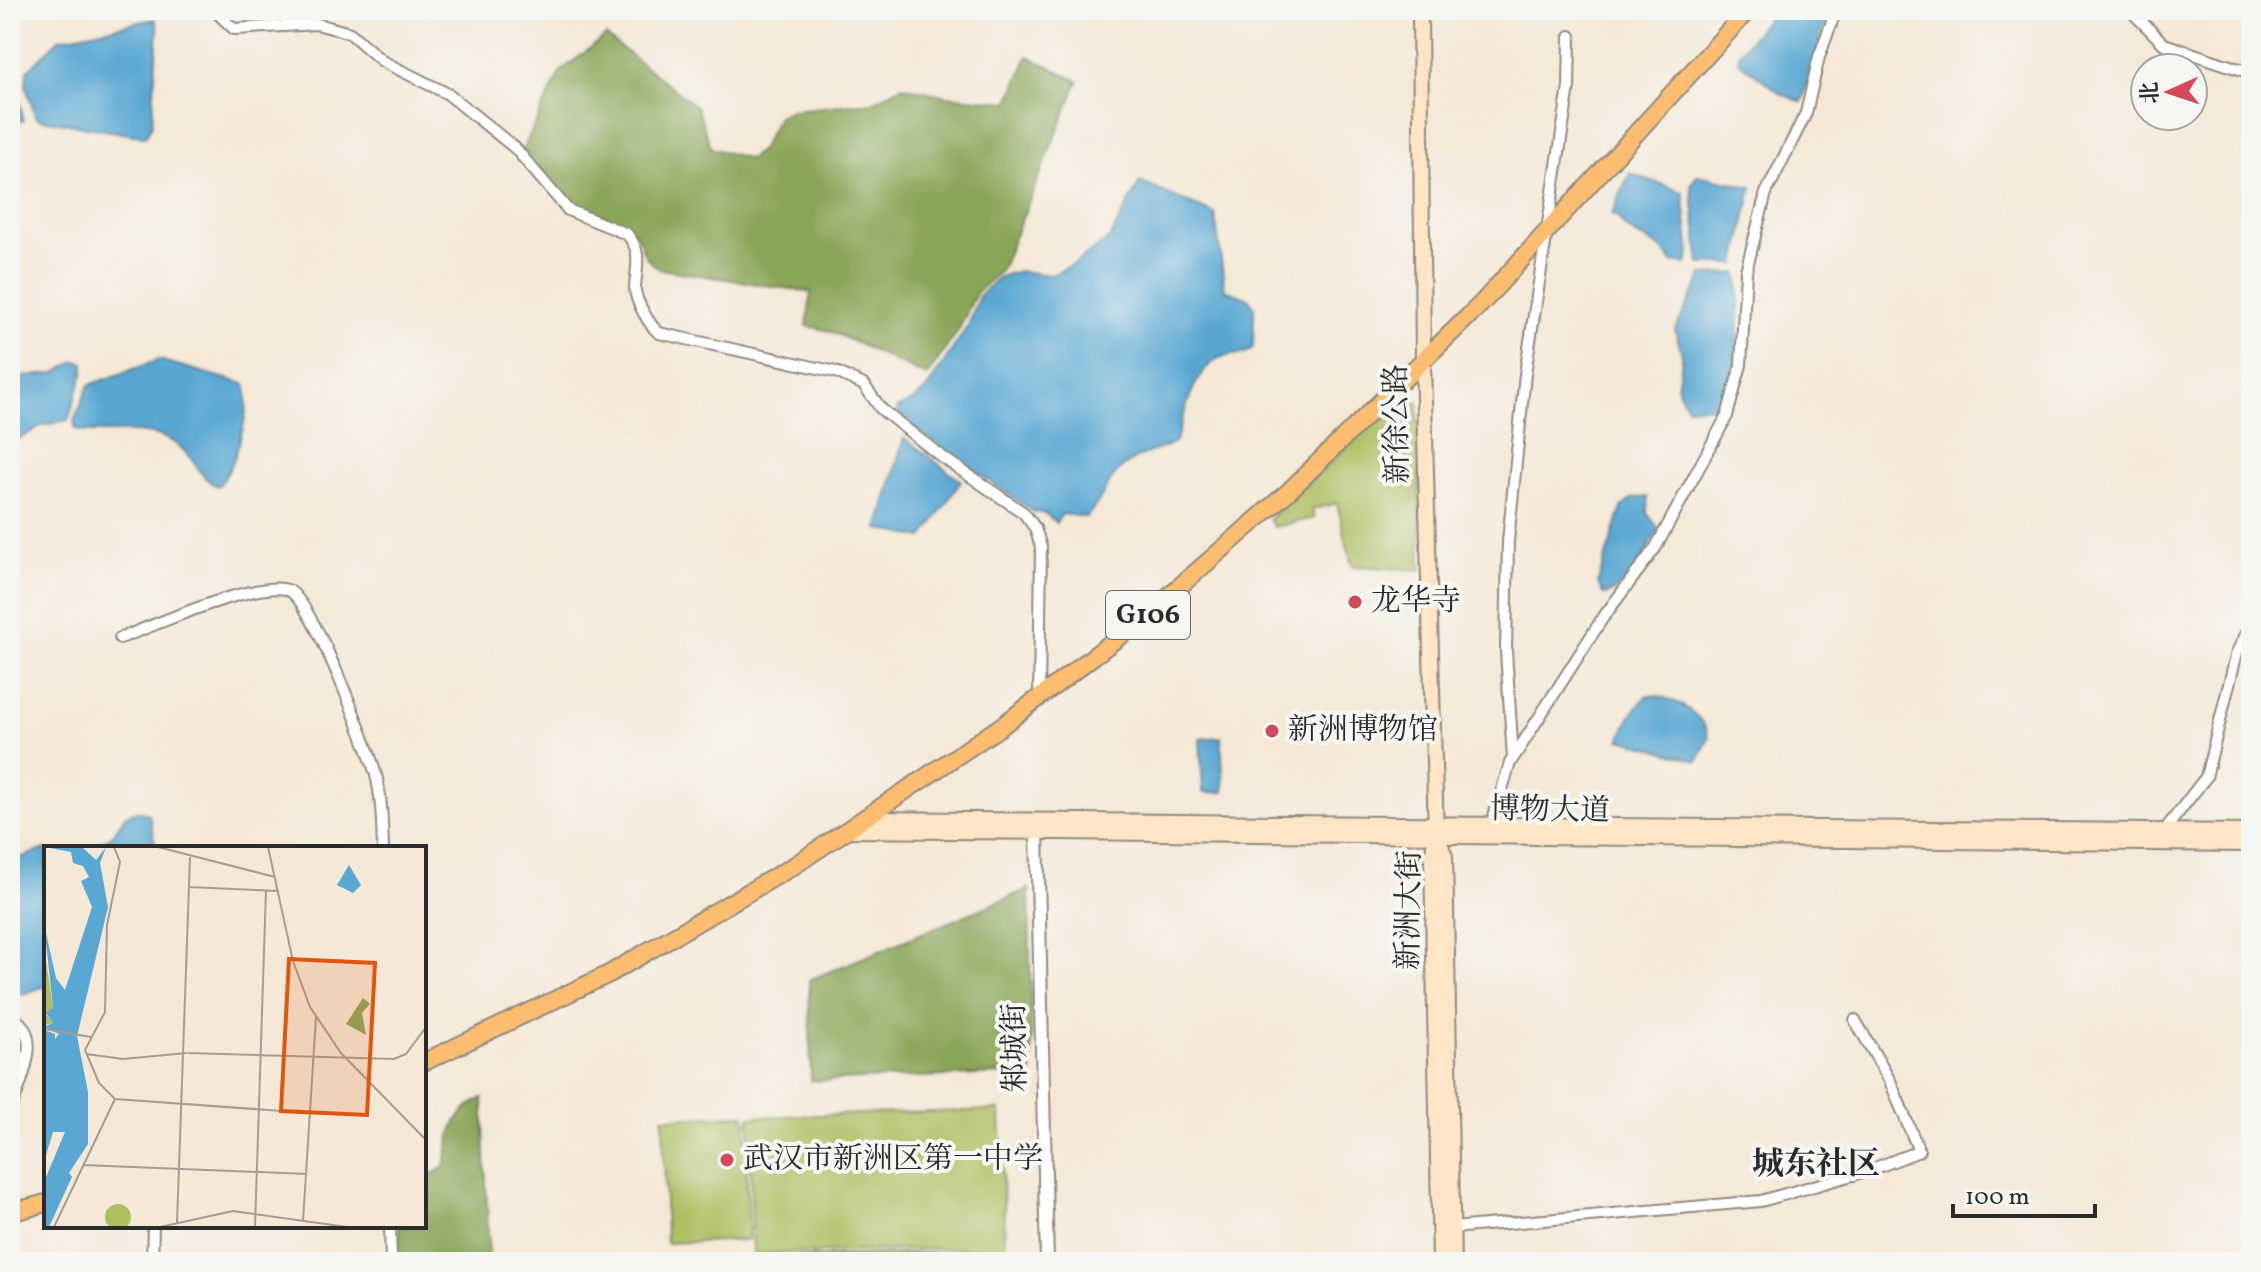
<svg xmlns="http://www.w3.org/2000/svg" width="2261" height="1272" viewBox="0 0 2261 1272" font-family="Vollkorn,'Noto Serif SC',serif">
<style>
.green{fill:#aebf62;stroke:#6c7546;stroke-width:2}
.forest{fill:#8aa658;stroke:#5a6842;stroke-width:2}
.water{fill:#59a7d3;stroke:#42697f;stroke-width:2}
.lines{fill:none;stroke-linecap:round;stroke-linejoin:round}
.minor-casing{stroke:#908a80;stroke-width:14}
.tertiary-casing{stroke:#908a80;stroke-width:16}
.secondary-casing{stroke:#908a80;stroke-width:18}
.trunk-casing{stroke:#908a80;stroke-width:20}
.minor{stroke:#fff;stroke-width:10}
.tertiary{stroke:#fff;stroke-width:12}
.secondary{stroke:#fee5c5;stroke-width:14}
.trunk{stroke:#fcbd6f;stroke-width:16}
.poi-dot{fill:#d1495b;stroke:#f6f6f2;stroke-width:3}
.labels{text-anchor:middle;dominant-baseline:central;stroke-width:8;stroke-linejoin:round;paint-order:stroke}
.shield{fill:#f6f6f2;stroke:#686867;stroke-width:2}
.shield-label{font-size:28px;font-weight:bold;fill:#2b2b2b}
.street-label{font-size:30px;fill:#2b2b2b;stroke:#f6f6f2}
.poi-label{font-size:30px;fill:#2b2b2b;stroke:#f6f6f2;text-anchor:start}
.neighbourhood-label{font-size:32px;font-weight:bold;fill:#2b2b2b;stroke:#f6f6f2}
.inset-road{fill:none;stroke:#a49c92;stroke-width:2}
.view{fill:#df570e;fill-opacity:0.15;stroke:#df570e;stroke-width:4}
.inset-edge{fill:none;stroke:#2b2b2b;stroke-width:4}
</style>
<rect width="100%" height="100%" fill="#f6f6f2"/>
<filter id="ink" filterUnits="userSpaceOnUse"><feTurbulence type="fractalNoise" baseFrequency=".0125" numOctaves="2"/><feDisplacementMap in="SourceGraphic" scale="16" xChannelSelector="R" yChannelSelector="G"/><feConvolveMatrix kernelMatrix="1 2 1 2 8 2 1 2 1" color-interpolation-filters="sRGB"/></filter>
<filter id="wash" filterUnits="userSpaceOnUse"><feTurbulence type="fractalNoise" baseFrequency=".006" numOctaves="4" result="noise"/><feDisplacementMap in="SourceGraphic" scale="32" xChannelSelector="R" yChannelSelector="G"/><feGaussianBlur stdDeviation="1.8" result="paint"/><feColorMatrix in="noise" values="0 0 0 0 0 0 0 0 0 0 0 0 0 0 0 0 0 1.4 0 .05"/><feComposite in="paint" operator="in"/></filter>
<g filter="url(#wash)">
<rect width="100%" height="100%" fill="#f5e8d6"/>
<path class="green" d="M1403,395L1418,402L1421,570L1352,566L1337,503L1312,509L1314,518L1274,527L1269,519Z
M1000,1110L1005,1247L753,1254L749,1117Z
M745,1115L749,1240L666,1243L663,1118Z"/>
<path class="forest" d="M606,36L697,107L711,148L749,159L761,149L778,116L791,110L873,102L902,86L947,96L1009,102L1028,56L1078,81L1001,270L976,293L958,331L927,376L830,331L807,326L811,292L660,269C635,253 648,247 632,230C618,216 597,217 580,208C558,197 540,167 523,149L561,71Z
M1029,889L1032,1073L811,1081L809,980Z
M483,1098L489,1262H400L399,1226H424V1174L434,1173L445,1166C451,1133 451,1114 483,1098Z
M997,1251L998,1262H738L744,1258Z"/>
<path class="water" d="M1774,10H1829L1802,102L1782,94L1739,62V53Z
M155,19L158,28L152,125L145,137L36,118L26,86L27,71L59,39Z
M10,80L16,82L24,121H10Z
M1630,173L1683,192L1690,253L1687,264L1671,262C1662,242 1640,241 1625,227C1619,222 1620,217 1612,214Z
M1697,175L1752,187L1736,264H1700L1691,185Z
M1140,182L1215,214L1225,290L1248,298L1254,306L1253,347C1244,358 1231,352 1219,358C1192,373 1184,415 1176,441C1160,452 1140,452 1124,466C1106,480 1102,502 1086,517L1062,514L1056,523L1046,514L1032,511L900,418L897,409L916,399L928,387L969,324L979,296L999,277L1018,271L1052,275L1074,264L1110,238Z
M1737,273C1743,294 1736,393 1720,406L1688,407C1668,383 1683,376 1682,356C1681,348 1677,338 1675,330L1703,275Z
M159,360L245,384C253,405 234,472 218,486C196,479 195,449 163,437C137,427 91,436 76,429L74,421L89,385Z
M76,361L84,363V371L68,420L41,426L10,445V379L55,373Z
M904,438L961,481L923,538L878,529Z
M1648,497L1647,513L1659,529C1647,548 1629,592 1603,595L1598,582L1622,507L1633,498Z
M1647,695C1670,695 1704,713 1709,738L1697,761L1620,739L1631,715Z
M1221,737L1224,792L1203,793L1200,739Z
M137,811L149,814L156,848H88L111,837L126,815Z
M46,849V986L10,998V861Z"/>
</g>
<g filter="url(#ink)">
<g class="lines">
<defs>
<path id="minor" d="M214,10L234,29L317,24L350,33L382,61L448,94L515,148L568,210L627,234C643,253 636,266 635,288C635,301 650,326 659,333L836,372L864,385L881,409L942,457L1024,513L1035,528L1041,547L1039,699
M2130,10L2164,44L2251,73
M120,638C154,626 257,579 288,590C312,599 368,746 376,775C382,799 382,824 383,848
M1513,758L1506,651L1508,541L1525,374L1569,87L1570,36
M1491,825L1510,763L1602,619L1656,547L1727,416L1741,365L1746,271L1766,193L1806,113L1819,57L1836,10
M2164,831L2206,777L2237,652L2251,625
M10,1016C47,1033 19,1084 10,1112
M390,1226L391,1262
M1452,1228L1761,1201L1870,1170L1919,1151L1890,1081L1855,1020
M152,1262L153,1226"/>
<path id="tertiary" d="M1037,832L1047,1262"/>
<path id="secondary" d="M1420,10L1423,362L1436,836L1432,857L1440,1262
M866,819L2251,832
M849,830L2251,844
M1437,836L1445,856L1453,1262"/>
<path id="trunk" d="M424,1062L609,974L795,865L1003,725L1141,620L1288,492L1481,304L1748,10
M10,1213L46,1203"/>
</defs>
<use href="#minor" class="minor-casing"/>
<use href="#tertiary" class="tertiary-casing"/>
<use href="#secondary" class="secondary-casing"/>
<use href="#trunk" class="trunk-casing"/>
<use href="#minor" class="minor"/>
<use href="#tertiary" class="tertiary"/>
<use href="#secondary" class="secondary"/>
<use href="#trunk" class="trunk"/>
</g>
</g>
<g class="poi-dot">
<circle cx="1355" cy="602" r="8"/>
<circle cx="1272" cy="731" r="8"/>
<circle cx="727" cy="1160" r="8"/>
</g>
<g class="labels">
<rect class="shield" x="1106" y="591" width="84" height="48" rx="6"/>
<g class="shield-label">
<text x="1148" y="615">G106</text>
</g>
<g class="street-label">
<text transform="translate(1398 424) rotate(-91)">新徐公路</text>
<text transform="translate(1550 811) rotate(1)">博物大道</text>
<text transform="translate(1410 910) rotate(-89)">新洲大街</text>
<text transform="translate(1016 1048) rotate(-91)">邾城街</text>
</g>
<g class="poi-label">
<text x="1371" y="602">龙华寺</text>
<text x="1288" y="731">新洲博物馆</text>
<text x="743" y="1160">武汉市新洲区第一中学</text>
</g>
<g class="neighbourhood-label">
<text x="1816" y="1166">城东社区</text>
</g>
</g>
<g transform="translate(44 846)">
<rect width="382" height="382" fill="#f5e8d6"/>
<path d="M0,101L9,162L2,168L9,177L2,179ZM61 371a13 13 0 1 1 26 0a13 13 0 1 1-26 0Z" fill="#aebf62"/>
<path d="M319,152L326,158L318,167L322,189L302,178Z" fill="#8aa658"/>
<path d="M1,1H38L52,14L62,1L56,17L64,61L33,190L44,246V298L25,327L28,331L5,381H0V336L21,286H9L0,316V184L11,188V193L15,188L0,181L9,177L2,167L9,162L0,78L12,132L21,144L48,61L37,35L45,31L39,20L29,17L27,6ZM305,19L317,39L309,47L293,39Z" fill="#59a7d3"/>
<path class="inset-road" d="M70,1L76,16L63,79L61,166L41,204L55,237L71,253M114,1L231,31M224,1L249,115L266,161L297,207L382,294M145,41L234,45M0,183L47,191M144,207L350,213L362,208L382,181M42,208L79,213L143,207M71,253L266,267M39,319L263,328M259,375L272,171M133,377L146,11M10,381L71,253M116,381L189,365L303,381M211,381L222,44"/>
<path class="view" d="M245,113L331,117L323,269L237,265Z"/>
<rect width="382" height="382" class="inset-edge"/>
</g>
<rect width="2261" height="1272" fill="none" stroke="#f6f6f2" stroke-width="40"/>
<g transform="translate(2169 92) rotate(267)"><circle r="38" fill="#f6f6f2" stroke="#a5a5a2" stroke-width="2"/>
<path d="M0-6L14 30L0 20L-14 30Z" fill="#d1495b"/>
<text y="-12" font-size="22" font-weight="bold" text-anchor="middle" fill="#2b2b2b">北</text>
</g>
<path d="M1953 1204v12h142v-12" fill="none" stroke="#2b2b2b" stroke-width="4"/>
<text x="1965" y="1204" font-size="24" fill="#2b2b2b" stroke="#f6f6f2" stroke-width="6" paint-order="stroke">100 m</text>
</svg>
